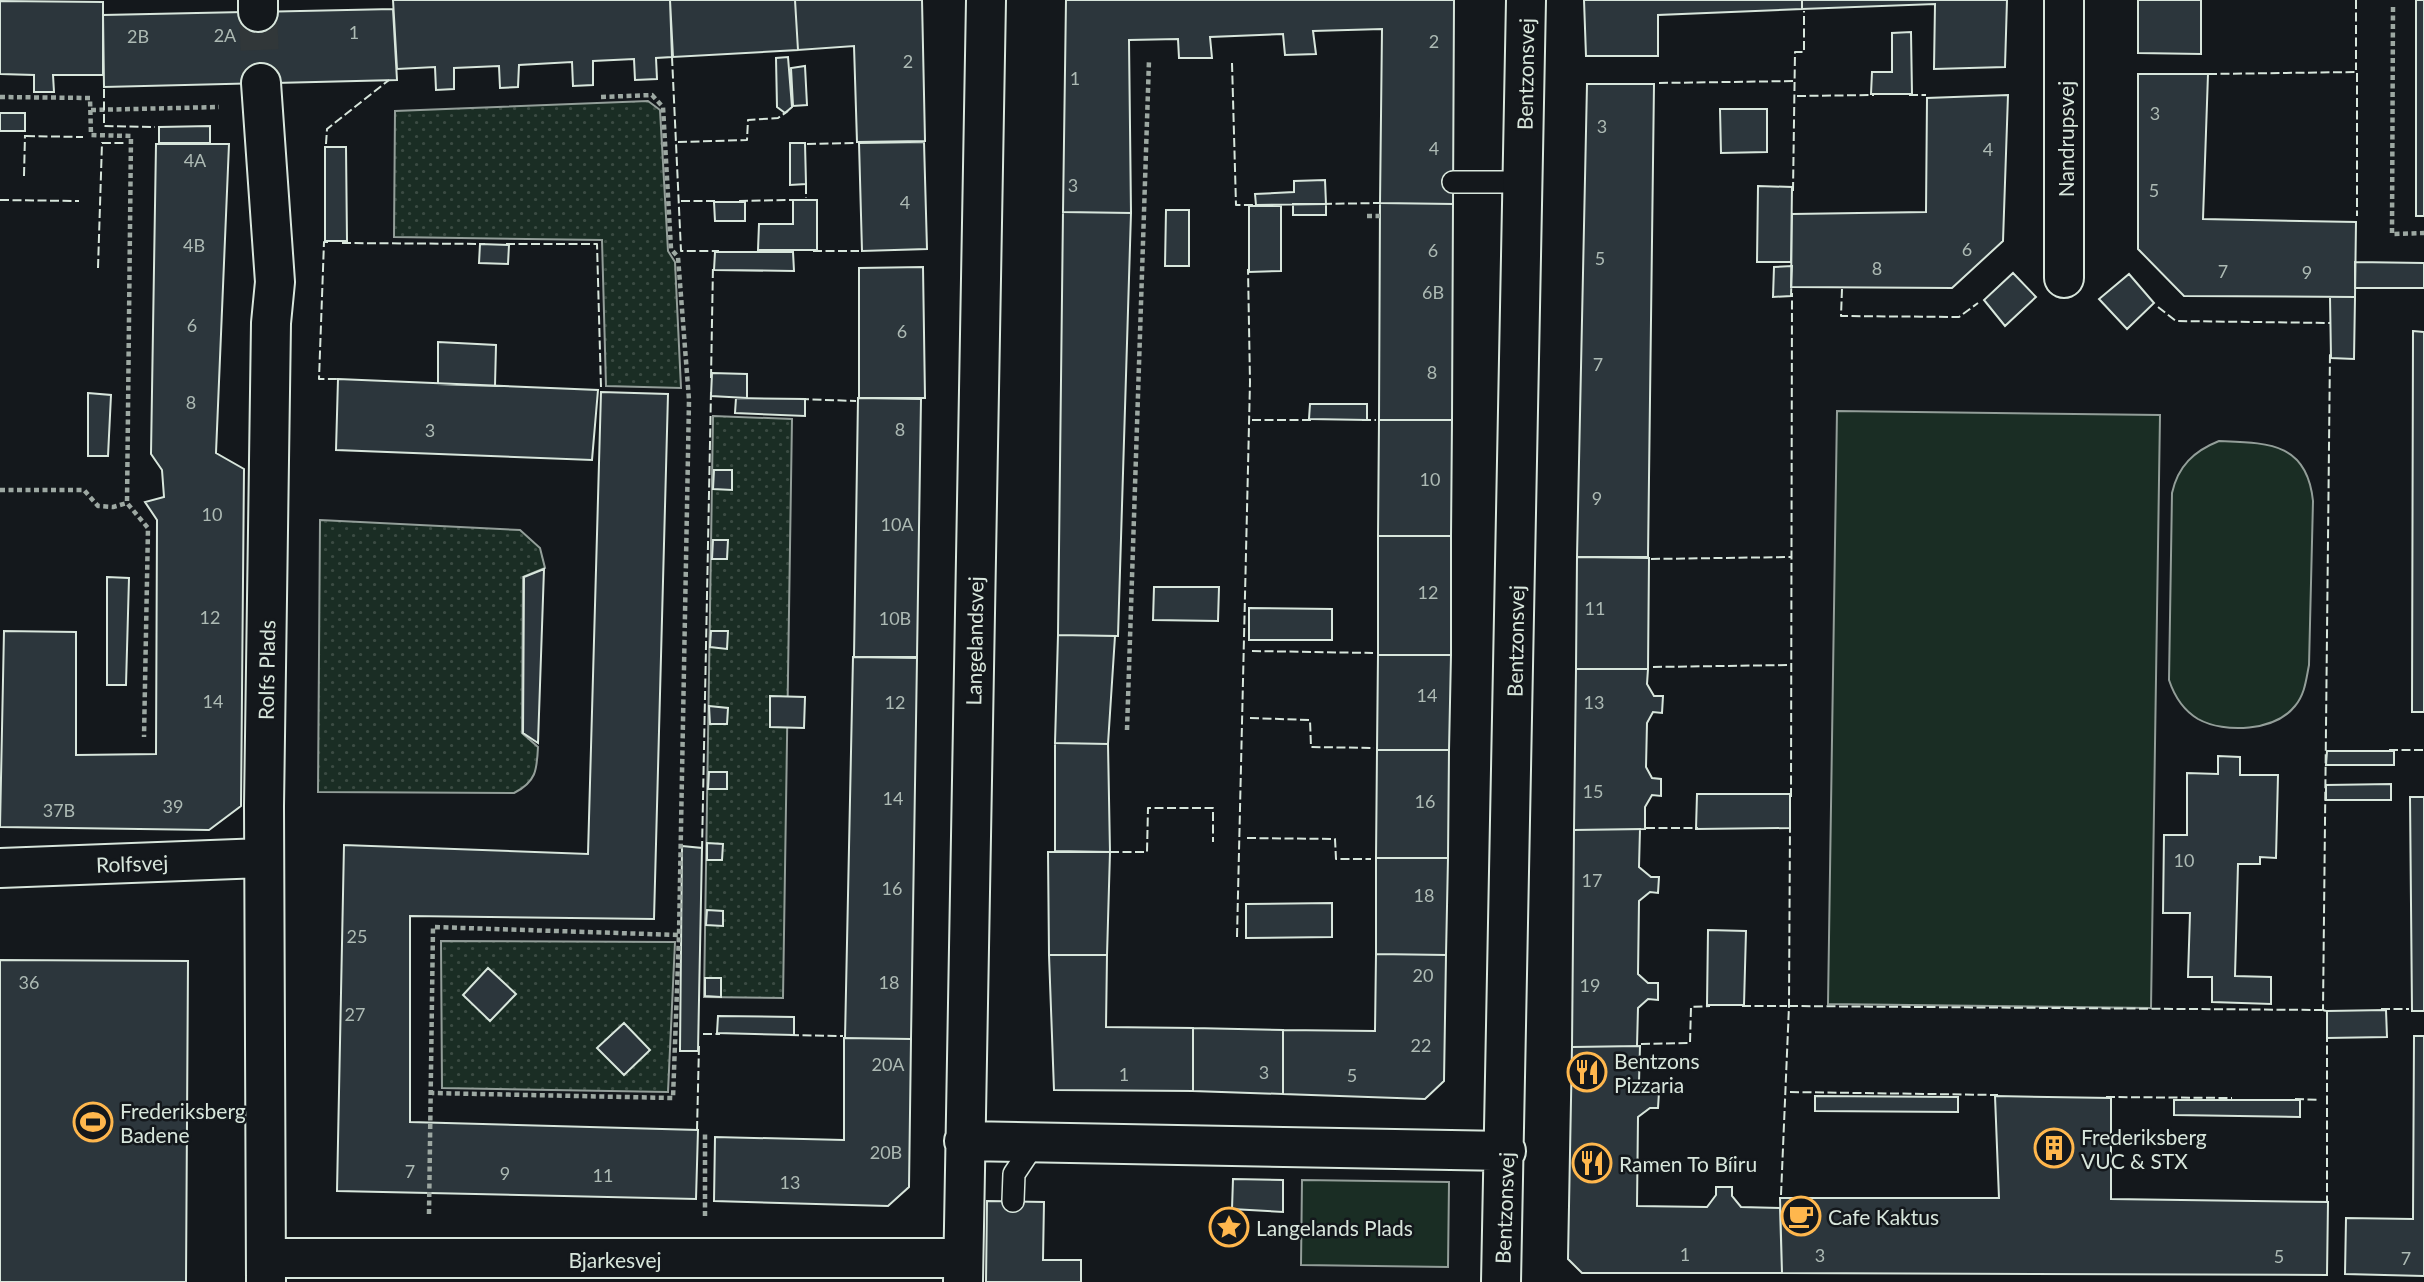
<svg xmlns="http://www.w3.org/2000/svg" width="2424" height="1282" viewBox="0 0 2424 1282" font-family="Lato,sans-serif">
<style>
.green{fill:#1a2d24;stroke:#939e99;stroke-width:2}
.park{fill:url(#park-dots);stroke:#939e99;stroke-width:2}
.building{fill:#2c363c;stroke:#d8e6dc;stroke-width:2}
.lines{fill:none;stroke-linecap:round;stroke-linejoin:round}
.street-tunnel{stroke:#313739;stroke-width:38;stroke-dasharray:38 19;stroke-linecap:butt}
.lane-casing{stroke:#d8e6dc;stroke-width:24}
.street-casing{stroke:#d8e6dc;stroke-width:42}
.path{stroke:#9da8a2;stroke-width:4.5;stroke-dasharray:5 3.5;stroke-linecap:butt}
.lane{stroke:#14181c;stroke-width:21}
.street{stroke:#14181c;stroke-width:38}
.fence{stroke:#d8e6dc;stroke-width:2;stroke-dasharray:9 3.5;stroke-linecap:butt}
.labels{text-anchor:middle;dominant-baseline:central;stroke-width:5;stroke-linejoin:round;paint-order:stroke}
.number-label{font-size:18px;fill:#adbab4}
.street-label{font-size:21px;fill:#d8e6dc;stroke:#14181c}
.poi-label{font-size:21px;fill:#d8e6dc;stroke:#14181c;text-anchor:start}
</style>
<defs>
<pattern id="park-dots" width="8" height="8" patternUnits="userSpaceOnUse" patternTransform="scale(1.75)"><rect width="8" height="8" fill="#1a2d24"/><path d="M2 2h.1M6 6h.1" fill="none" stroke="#3b4b43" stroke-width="1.8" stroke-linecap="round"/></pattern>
</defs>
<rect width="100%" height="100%" fill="#14181c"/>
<path class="green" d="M1837,411L2160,415L2151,1008L1828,1004Z
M2219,441C2268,443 2307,442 2313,501L2309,665C2306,680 2305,694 2295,706C2275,731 2225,734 2198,719C2183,710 2174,695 2169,680L2172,493C2178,466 2194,451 2219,441Z
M1302,1180L1449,1182L1448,1267L1301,1265Z"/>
<path class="park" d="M648,101L660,110L668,251L675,262L681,388L606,386L602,240L394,237L395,111Z
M713,416L792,419L783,998L704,997Z
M320,520L520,530L540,548L545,568L523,577L522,733L538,747C537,770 536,782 514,793L318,792Z
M441,941L675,942L668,1092L442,1088Z"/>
<path class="building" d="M393,0H670L672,57L656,58L657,79L635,80L634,59L593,61V85L573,86L572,62L519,65L518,87L500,88L499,66L454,68V89L436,90L435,67L397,69Z
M670,0H795L798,50L673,57Z
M795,0H922L925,141L857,142L854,46L798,50Z
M1066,0H1454L1453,204L1380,203L1382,29L1313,31L1316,54L1285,55L1283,34L1210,37L1212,58H1179L1178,39L1129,40L1131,213L1063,212Z
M1584,0H1802V9L1658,15V56H1586Z
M1802,0H2007L2005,67L1934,69L1935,4L1802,9Z
M2138,0H2201V54L2138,53Z
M2416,0H2424V216H2416Z
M0,1L103,2V75H53L54,92H34V75L0,74Z
M393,9L397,80L104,87L103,15Z
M1911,32L1912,94H1871L1872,72H1892V33Z
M788,57L792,107L785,113L777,107L776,58Z
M805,66L807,105L793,106L791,68Z
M2138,74H2208L2203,219L2356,222L2355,297L2184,296L2138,249Z
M1587,84H1654L1648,557H1577Z
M2008,95L2003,241L1952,288L1791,287L1792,214L1926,212L1927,98Z
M1720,109H1767V152L1721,153Z
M0,113H25V131H0Z
M210,126V143H159V127Z
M924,142L927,249L862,251L859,143Z
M790,143H805L806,184L790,185Z
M156,144H229L216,453L244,469L241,806L209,830L0,827L4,631L76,632V755L156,754L157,520L145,502L164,497L162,470L151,454Z
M325,147H346L347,241H325Z
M1325,180L1326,204L1256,205L1255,194L1294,192V181Z
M1758,186L1792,187L1791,262H1757Z
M793,200H817V250H758L759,224H793Z
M714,202H745V221H715Z
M1380,203L1453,204L1452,420H1379Z
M1293,204H1326V215H1293Z
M1249,206H1281V271L1249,272Z
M1166,210H1189V266H1165Z
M1063,212L1131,213L1118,636L1058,635Z
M480,244L509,245L508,264L479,263Z
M715,252H793L794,271L714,270Z
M2355,262L2424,263V288H2355Z
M1792,266L1791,296L1773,297L1774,267Z
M923,267L925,398H859V268Z
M2013,273L2036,297L2005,326L1984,300Z
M2129,274L2154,303L2127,329L2099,299Z
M2330,297H2355L2354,359L2331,358Z
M2413,331L2424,332V712H2412Z
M438,342L496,345L495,386L438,384Z
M712,373L747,374V398L711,396Z
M338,379L598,390L592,460L336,450Z
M601,392L668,394L654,919L410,916V1122L698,1130L696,1199L337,1191L344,845L588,854Z
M88,393L111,395L108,456H88Z
M736,398L805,399V416L735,413Z
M858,398L921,399L917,657H854Z
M1310,404H1367V420L1309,419Z
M1379,420H1452L1451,536H1378Z
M714,470H732V490L713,489Z
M1378,536H1451V655H1378Z
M713,540H728L727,559H712Z
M1577,557L1649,558L1648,669H1576Z
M544,569L538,743L523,733L524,577Z
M107,577L129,578L126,685H107Z
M1154,587H1219L1218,621L1153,620Z
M1249,608L1332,609V640H1249Z
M711,631H728L727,649L710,647Z
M1058,635L1115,636L1108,744L1055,743Z
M1378,655H1451L1449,750H1377Z
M853,657L917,658L911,1039L845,1038Z
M1576,669H1648L1647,684L1654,696H1663L1662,713L1653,712L1647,723L1646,767L1652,778L1661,779V796L1652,795L1645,807V829L1574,830Z
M770,696L805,697L804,728L770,727Z
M709,706L728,708L727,724H710Z
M1055,743L1108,744L1110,852L1055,851Z
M1377,750H1449L1448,858H1376Z
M2327,751H2394V765H2326Z
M2218,756L2240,757V775H2278L2276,858L2260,857V864H2238L2235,976L2271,977V1004L2212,1002V977H2188L2190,913H2163L2164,835H2187V773L2218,774Z
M709,772H727V789H708Z
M2391,784V800H2326V785Z
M1697,794H1790V828L1696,829Z
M2410,797H2424V1011H2412Z
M1640,829L1639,867L1651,877H1659L1658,893L1650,892L1639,901L1638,974L1648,983H1658V1000L1648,999L1638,1008L1637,1046L1572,1047L1574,830Z
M707,843L723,844L722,860H707Z
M682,846L702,848L698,1051H680Z
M1048,852H1110L1107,955H1049Z
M1376,858H1448L1446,955L1376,954Z
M1332,903V937L1246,938V904Z
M707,910L723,911V926L706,925Z
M1708,930L1746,931L1744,1005H1707Z
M1376,954L1446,955L1444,1081L1425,1099L1283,1094V1030L1375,1031Z
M1049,955H1107L1106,1027L1193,1028V1091L1054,1090Z
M0,960L188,961L186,1282H0Z
M488,968L516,994L490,1021L463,995Z
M705,978H721V997L705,996Z
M2386,1010L2387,1037L2327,1038V1011Z
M718,1016L794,1017V1035L717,1033Z
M624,1023L650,1050L624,1075L597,1048Z
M1193,1028L1283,1030V1094L1193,1091Z
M2414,1036H2424V1276L2345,1274L2346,1218L2413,1219Z
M844,1038L911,1039L909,1187L888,1206L714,1201L715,1137L844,1140Z
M1640,1046L1639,1082L1649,1092H1659L1658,1108H1650L1638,1117L1637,1206L1707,1207L1716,1195V1187H1732V1196L1741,1207L1780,1208L1782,1273H1582L1568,1259L1572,1047Z
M1815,1096L1958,1097V1112L1815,1111Z
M1995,1096L2111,1098V1199L2328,1202L2327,1275L1782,1273L1780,1198H1999Z
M2174,1100H2300V1117L2174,1115Z
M1233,1179L1283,1180V1212L1232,1209Z
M987,1201L1044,1202L1043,1260H1081V1282H986Z"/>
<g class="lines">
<path class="street-tunnel" d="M258,12L261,83"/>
<defs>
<path id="lane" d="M1453,182H1523
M1013,1201L1014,1174L1036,1141"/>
<path id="street" d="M258,0V12
M261,83L275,282L271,323L264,806L266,1282
M2064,278V0
M0,868L264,858
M964,1141L1506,1151
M266,1258H963
M963,1282L986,0
M1501,1282L1526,0"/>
</defs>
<use href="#lane" class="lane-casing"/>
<use href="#street" class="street-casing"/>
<path class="path" d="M2393,7L2392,234L2424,233
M0,97L90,98L91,135L131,136L127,503L148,528L144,737
M601,97L652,95L663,107L671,249L678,257L689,400L679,935
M91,110L219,107
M1367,216H1380
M0,490H84L98,506L113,507L127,503
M1127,730L1149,60
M429,1214L433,927L679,935L673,1098L432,1093
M705,1216V1132"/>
<use href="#lane" class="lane"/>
<use href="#street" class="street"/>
<path class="fence" d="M2356,0V70
M672,57L681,251H719
M1232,63L1236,205H1253
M2208,74L2357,72V216
M1659,83L1794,81
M104,89V126L155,127
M1909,95H1926
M1797,96L1874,95
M26,136L83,137
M678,142L747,140L748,120L778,118L788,111
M326,144L327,129L389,80
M807,144L854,143
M24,176L25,135
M806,185V198
M1793,191L1795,52H1804V11
M0,200L79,201
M681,201H718
M739,201L792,200
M1323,204L1379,203
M328,242H324L319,379H338
M342,243L485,244
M506,244H597L601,388
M813,251H859
M98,268L102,143H124
M1842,289L1841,316L1959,317L1978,303
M2158,307L2176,321L2330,323
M711,378L713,266
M800,399L856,401
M1252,420H1313
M1362,420H1376
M1651,559L1791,557
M1252,651L1373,653
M1653,667L1788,665
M1250,718L1310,720L1311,747L1374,748
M2389,750H2424
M1791,797L1792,293
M1646,828H1698
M1247,838L1335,839L1336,859H1371
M702,850L711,392
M1110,852H1147L1148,808H1213V842
M1237,937L1250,382L1248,269
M1742,1006H1787
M1789,1006L2322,1010
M2381,1009H2409
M2326,1011L2323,1010L2330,352
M2327,1033V1201
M703,1034H720
M790,1035L843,1036
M1641,1044L1690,1043L1691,1007L1710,1006
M1790,1092L1998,1095
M2106,1097L2232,1098
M2295,1099L2320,1100
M697,1130L699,1046
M1781,1195L1789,1006L1790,825"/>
</g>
<defs>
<symbol id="restaurant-ring" viewBox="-11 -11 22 22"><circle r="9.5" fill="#14181c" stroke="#ffb74d" stroke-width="1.5"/><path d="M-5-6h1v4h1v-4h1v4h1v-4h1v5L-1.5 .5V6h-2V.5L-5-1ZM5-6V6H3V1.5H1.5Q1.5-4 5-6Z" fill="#ffb74d"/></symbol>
<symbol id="stadium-ring" viewBox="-11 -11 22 22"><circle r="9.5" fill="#14181c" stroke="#ffb74d" stroke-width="1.5"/><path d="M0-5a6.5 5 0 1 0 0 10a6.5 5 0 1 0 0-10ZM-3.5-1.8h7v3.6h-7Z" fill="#ffb74d"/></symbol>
<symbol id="building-ring" viewBox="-11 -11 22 22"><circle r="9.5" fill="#14181c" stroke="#ffb74d" stroke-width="1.5"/><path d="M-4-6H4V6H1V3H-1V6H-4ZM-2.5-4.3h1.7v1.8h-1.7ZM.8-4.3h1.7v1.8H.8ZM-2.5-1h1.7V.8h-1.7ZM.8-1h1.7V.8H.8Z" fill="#ffb74d"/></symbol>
<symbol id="cafe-ring" viewBox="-11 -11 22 22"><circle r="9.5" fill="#14181c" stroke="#ffb74d" stroke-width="1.5"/><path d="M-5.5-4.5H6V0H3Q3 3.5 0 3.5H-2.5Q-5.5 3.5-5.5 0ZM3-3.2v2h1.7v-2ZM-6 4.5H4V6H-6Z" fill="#ffb74d"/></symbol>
<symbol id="sight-ring" viewBox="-11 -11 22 22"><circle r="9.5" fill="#14181c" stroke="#ffb74d" stroke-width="1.5"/><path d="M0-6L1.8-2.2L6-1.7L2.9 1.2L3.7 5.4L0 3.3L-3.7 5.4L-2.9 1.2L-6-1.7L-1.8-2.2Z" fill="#ffb74d"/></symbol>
</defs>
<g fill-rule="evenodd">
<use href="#restaurant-ring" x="1565" y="1050" width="44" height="44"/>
<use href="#stadium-ring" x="71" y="1100" width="44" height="44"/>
<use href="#building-ring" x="2032" y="1126" width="44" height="44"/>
<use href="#restaurant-ring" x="1570" y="1141" width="44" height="44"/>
<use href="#cafe-ring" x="1779" y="1194" width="44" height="44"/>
<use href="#sight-ring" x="1207" y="1205" width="44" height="44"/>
</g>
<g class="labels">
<g class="number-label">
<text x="354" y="32">1</text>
<text x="225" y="35">2A</text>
<text x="138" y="36">2B</text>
<text x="1434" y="41">2</text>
<text x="908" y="61">2</text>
<text x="1075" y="78">1</text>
<text x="2155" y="113">3</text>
<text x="1602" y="126">3</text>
<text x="1434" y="148">4</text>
<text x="1988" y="149">4</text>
<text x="195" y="160">4A</text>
<text x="1073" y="185">3</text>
<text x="2154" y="190">5</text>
<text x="905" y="202">4</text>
<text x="194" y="245">4B</text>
<text x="1967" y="249">6</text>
<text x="1433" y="250">6</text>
<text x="1600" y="258">5</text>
<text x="1877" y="268">8</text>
<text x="2223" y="271">7</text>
<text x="2307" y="272">9</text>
<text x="1433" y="292">6B</text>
<text x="192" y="325">6</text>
<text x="902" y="331">6</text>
<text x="1598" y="364">7</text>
<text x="1432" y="372">8</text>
<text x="191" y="402">8</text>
<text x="900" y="429">8</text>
<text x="430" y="430">3</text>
<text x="1430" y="479">10</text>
<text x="1597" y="498">9</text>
<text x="212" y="514">10</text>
<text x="897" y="524">10A</text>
<text x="1428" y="592">12</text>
<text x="1595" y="608">11</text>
<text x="210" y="617">12</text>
<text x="895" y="618">10B</text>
<text x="1427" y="695">14</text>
<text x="213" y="701">14</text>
<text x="895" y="702">12</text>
<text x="1594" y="702">13</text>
<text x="1593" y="791">15</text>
<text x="893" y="798">14</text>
<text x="1425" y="801">16</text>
<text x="173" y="806">39</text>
<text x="59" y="810">37B</text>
<text x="2184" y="860">10</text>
<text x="1592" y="880">17</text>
<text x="892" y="888">16</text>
<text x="1424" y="895">18</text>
<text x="357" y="936">25</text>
<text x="1423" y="975">20</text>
<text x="29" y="982">36</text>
<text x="889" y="982">18</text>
<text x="1590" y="985">19</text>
<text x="355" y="1014">27</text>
<text x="1421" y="1045">22</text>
<text x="888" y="1064">20A</text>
<text x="1264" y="1072">3</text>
<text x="1124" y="1074">1</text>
<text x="1352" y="1075">5</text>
<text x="886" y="1152">20B</text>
<text x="410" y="1171">7</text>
<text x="505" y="1173">9</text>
<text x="603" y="1175">11</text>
<text x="790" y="1182">13</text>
<text x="1685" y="1254">1</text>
<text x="1820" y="1255">3</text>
<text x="2279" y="1256">5</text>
<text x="2406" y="1258">7</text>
</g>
<g class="street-label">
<text transform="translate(1525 74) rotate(-89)">Bentzonsvej</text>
<text transform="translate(2065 139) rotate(-90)">Nandrupsvej</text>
<text transform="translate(974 641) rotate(-89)">Langelandsvej</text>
<text transform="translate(1515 641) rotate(-89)">Bentzonsvej</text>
<text transform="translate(266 670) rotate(-89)">Rolfs Plads</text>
<text transform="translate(132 863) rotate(-2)">Rolfsvej</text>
<text transform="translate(1504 1208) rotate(-88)">Bentzonsvej</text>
<text x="615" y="1259">Bjarkesvej</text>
</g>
<g class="poi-label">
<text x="1614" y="1060">Bentzons<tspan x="1614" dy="24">Pizzaria</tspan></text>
<text x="120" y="1110">Frederiksberg<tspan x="120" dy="24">Badene</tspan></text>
<text x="2081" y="1136">Frederiksberg<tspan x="2081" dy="24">VUC &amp; STX</tspan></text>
<text x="1619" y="1163">Ramen To Bíiru</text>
<text x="1828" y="1216">Cafe Kaktus</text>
<text x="1256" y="1227">Langelands Plads</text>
</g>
</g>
</svg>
